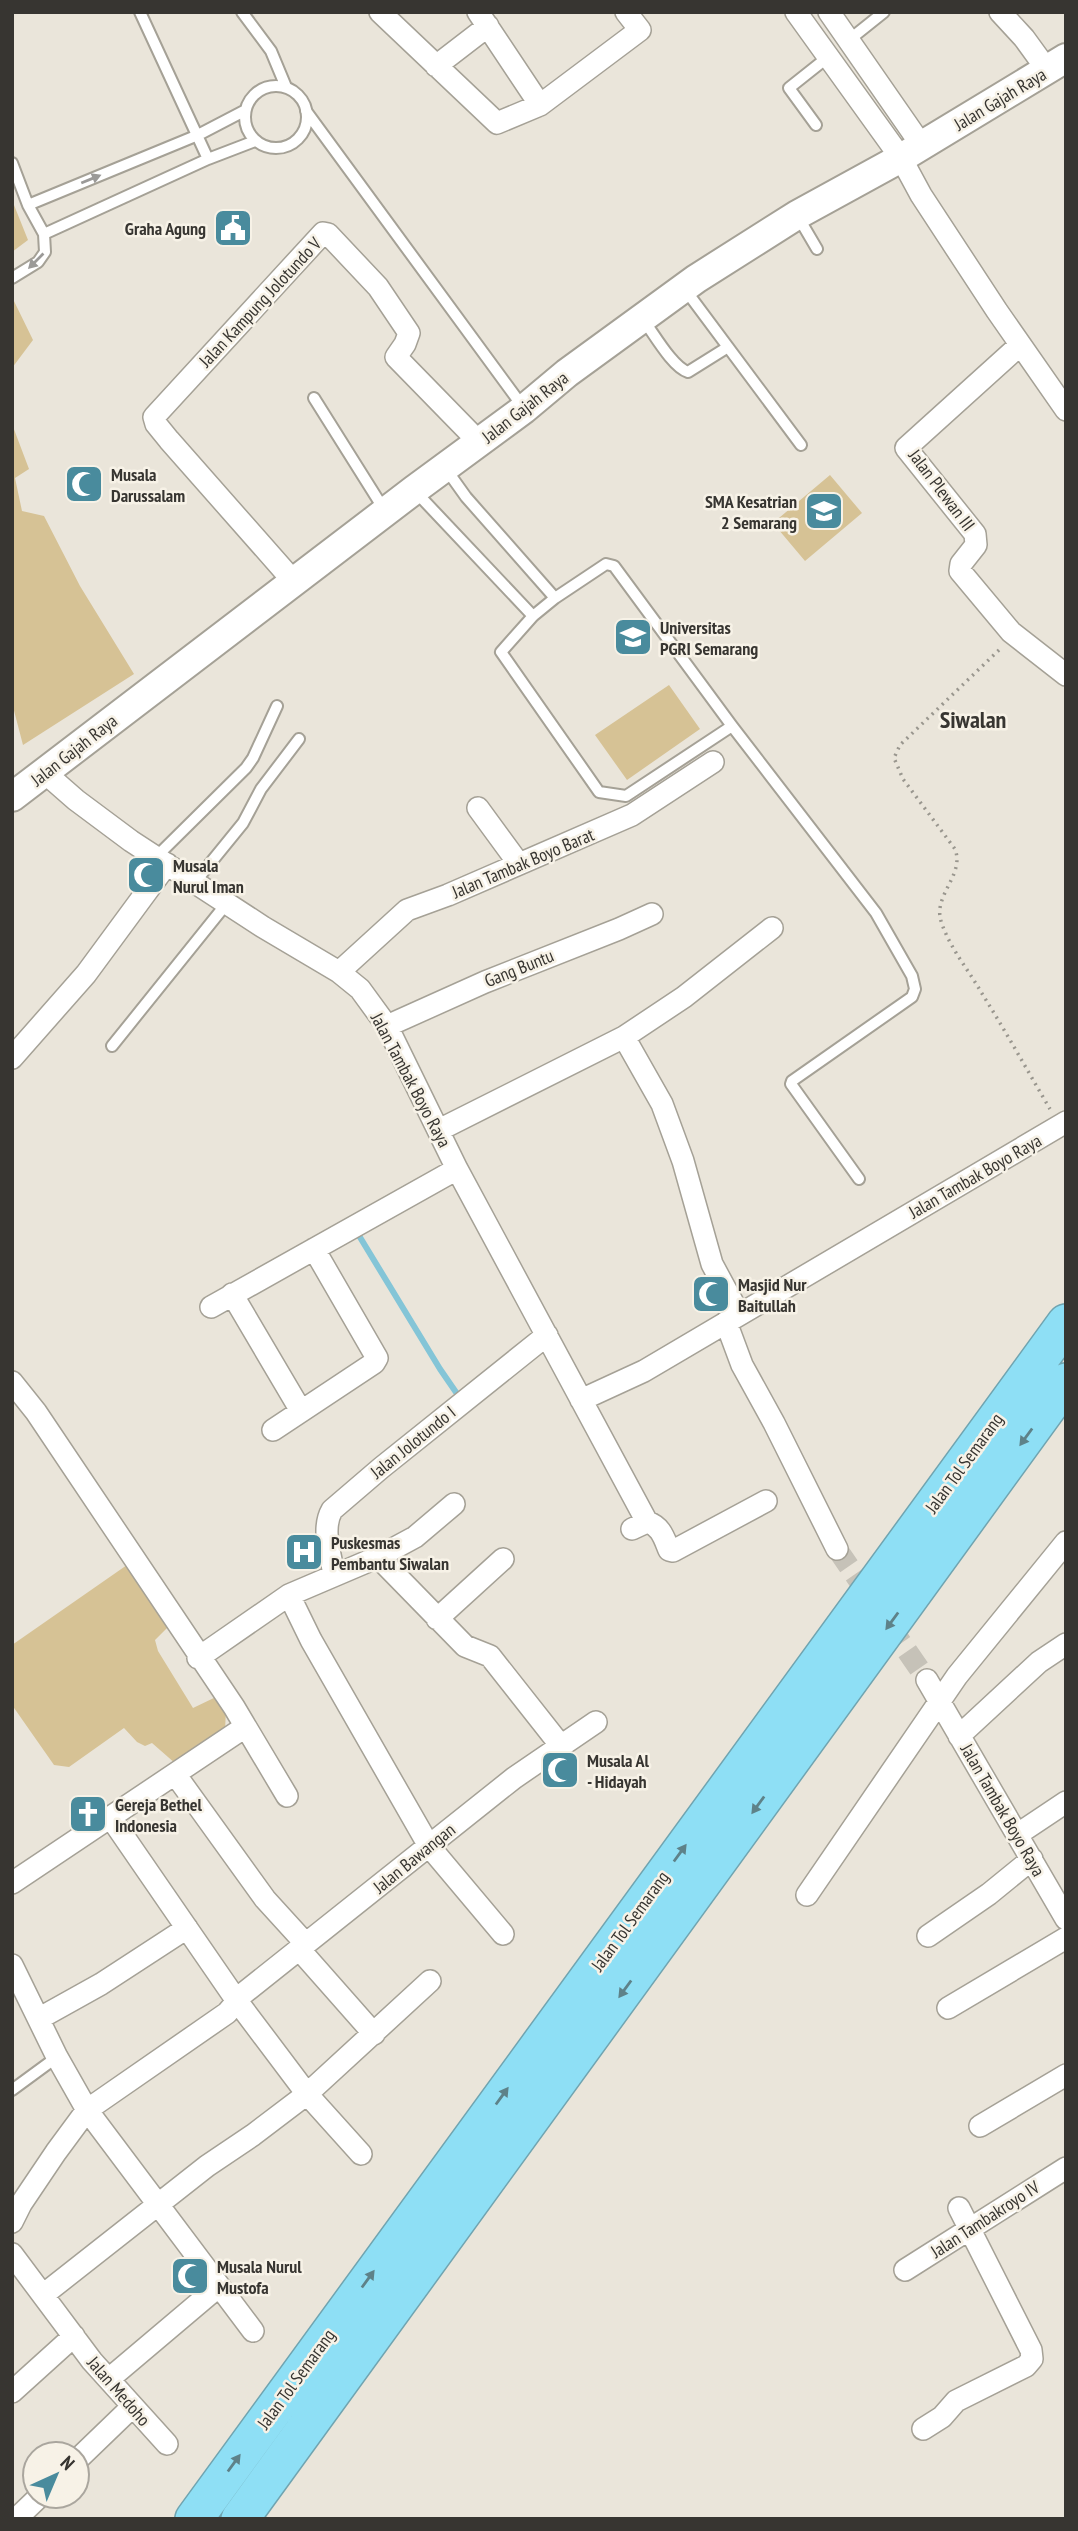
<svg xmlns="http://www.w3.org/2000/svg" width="1078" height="2531" viewBox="0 0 1078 2531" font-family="'PT Sans Narrow',sans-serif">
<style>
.green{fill:#d6c295}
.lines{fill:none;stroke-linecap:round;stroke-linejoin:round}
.stream{stroke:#84c5d7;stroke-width:6}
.minor-tunnel{stroke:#c6c2b8;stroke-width:21;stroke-dasharray:21 10;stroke-linecap:butt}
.service-casing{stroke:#a5a196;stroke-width:14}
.minor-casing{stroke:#a5a196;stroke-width:24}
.secondary-casing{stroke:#a5a196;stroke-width:32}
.motorway-casing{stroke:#70a4b0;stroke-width:40}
.path{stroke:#99968e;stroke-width:3.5;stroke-dasharray:2 5;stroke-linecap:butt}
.service{stroke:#fff;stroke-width:10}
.minor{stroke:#fff;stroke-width:21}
.secondary{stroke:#fff;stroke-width:28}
.motorway{stroke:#8edff5;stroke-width:37}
.oneway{fill:#9b9a98}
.oneway2{fill:#5e8289}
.labels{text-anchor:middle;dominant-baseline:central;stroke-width:5;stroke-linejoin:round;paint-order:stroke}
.street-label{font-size:18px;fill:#373531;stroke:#f7f2e7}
.poi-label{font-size:18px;font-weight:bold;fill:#373531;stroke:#f7f2e7;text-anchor:start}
.district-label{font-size:24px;font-weight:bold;fill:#373531;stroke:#f7f2e7}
</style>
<rect width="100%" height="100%" fill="#eae5da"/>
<path class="green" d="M12,200L28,240L12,252Z
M12,297L33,340L12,368Z
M12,424L29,469L15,478L22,511L44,516L80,586L134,674L23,745L12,703Z
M830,475L862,513L805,561L773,523Z
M669,685L700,729L627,780L595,735Z
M127,1565L169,1626L155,1640L158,1651L193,1708L218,1696L226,1708L225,1732L176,1764L152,1743L145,1746L137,1742L124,1728L69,1767L54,1765L12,1705V1645Z"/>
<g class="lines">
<path class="stream" d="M355,1229L440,1369L462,1401"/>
<path class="minor-tunnel" d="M837,1549L927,1680"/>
<defs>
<path id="service" d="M140,12L208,159
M242,12L271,51L286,87
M849,40L884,12
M245 117a31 31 0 1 1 62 0a31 31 0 1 1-62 0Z
M306,111L523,407
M816,125L789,88L828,57
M12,163L28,205L44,234L45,252L38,262L12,278
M28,205L198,135L244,111
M797,215L817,249
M44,234L208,159L255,141
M684,288L801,445
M642,318C653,332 672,367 688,372L728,347
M314,398L385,511
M446,469L466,497L555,598
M414,490L533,616
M732,726L626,796L599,792L501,652L533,616L555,598L606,564L614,566L732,726L876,913L912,976L915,989L912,997L792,1081L791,1084L859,1179
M156,857L246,768L253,758L277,706
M195,882L243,823L261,789L299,739
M112,1046L227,903
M12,2090L57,2057"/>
<path id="minor" d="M380,12L497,123L540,105L640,30L626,12
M478,12L540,105
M796,12L901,158L921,195L997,311L1066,410
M829,12L922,146
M1000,12L1024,38L1048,71
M436,66L488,26
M1020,345L906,448L975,534L976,545L961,564L960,571L1011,632L1066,675
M295,583L169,440L156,424L154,417L323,233L328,234L378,287L409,333L405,344L396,357L479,442
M44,772L76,800L131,841L263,927L339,972L360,989L387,1026L457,1169L647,1522
M478,808L519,864
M339,972L407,910L448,895L632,815L713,762
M387,1026L485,982L619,929L652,914
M624,1037L662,1104L683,1161L712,1264L739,1314
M12,1058L86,974L167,864
M439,1130L624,1037L684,997L772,928
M232,1294L301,1411
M211,1307L457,1169
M726,1322L742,1365L774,1423L837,1549
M12,1382L36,1412L234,1707L287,1796
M581,1400L644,1371L1066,1122
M273,1430L374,1363L377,1358L314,1249
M632,1529L647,1522C661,1526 664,1538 669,1550L673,1551L766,1501
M378,1557L465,1646L490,1656L561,1746
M334,1575C331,1555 321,1529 332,1510L381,1468L547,1335
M289,1595L311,1640L429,1846L503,1934
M437,1619L503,1559
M198,1658L289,1595L378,1557L415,1537L454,1504
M927,1680L1066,1919
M959,1736L1039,1662L1066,1644
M175,1774L265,1899L306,1944
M111,1818L237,2001L307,2094L361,2154
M1018,1834L1066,1802
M12,1883L245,1727
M807,1895L957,1676L1066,1542
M928,1936L989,1894L1032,1859
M299,1949L374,2034
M12,1965L57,2057L87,2110L253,2331
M948,2008L1066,1938
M40,2018L101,1984L187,1928
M980,2126L1066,2075
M12,2222L21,2204L56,2152L87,2110L227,2013L244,1993L514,1778L596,1722
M12,2254L92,2361L167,2444
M905,2270L1066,2168
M43,2295L207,2166L253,2135L307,2094L430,1981
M109,2379L219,2286
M12,2392L74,2336
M923,2429L942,2417L956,2401L1026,2366L1032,2359L1031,2350L959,2208
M77,2460L132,2407
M16,2519L40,2496"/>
<path id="secondary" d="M12,797L414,490L524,409L567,373L696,279L797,215L901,158L1066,58"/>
<path id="motorway" d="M194,2519L1066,1323
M240,2519L1066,1382"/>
</defs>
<use href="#service" class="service-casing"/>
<use href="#minor" class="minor-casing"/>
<use href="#secondary" class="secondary-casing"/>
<use href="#motorway" class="motorway-casing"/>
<path class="path" d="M999,650L900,745L894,758L903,779L955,849C965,875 933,895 941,921C949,947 968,969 981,992C1005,1030 1027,1070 1050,1109"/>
<use href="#service" class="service"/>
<use href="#minor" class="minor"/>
<use href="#secondary" class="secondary"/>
<use href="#motorway" class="motorway"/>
</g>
<defs><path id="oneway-solid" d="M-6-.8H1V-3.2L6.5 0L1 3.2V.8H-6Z" transform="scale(1.75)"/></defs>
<g class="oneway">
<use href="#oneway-solid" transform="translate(91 179) rotate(-22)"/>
<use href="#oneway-solid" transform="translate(36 261) rotate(135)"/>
</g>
<g class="oneway2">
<use href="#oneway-solid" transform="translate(1026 1437) rotate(126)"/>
<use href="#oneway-solid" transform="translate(892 1621) rotate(126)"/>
<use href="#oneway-solid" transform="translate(758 1805) rotate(126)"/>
<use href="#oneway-solid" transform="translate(680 1853) rotate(-54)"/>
<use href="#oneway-solid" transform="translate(625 1989) rotate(126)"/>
<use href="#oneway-solid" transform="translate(502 2096) rotate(-54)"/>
<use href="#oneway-solid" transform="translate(368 2279) rotate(-54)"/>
<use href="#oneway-solid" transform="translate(234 2463) rotate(-54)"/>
</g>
<defs>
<symbol id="civic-square" viewBox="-11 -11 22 22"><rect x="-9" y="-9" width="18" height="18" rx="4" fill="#498b9d" stroke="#f7f2e7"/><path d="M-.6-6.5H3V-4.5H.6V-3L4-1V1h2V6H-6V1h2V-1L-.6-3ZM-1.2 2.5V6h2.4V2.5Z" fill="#fff"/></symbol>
<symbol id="mosque-square" viewBox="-11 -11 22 22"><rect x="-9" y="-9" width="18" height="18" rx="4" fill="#498b9d" stroke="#f7f2e7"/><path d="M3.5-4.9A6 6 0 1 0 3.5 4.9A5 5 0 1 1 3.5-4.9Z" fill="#fff"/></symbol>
<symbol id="school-square" viewBox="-11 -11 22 22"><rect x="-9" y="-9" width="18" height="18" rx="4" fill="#498b9d" stroke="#f7f2e7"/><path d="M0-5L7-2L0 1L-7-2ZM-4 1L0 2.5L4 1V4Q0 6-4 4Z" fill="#fff"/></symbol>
<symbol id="university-square" viewBox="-11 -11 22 22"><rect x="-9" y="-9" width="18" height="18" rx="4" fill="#498b9d" stroke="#f7f2e7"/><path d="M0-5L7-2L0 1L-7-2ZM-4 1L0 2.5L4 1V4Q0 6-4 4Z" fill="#fff"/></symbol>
<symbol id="hospital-square" viewBox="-11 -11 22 22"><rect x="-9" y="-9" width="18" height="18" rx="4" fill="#498b9d" stroke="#f7f2e7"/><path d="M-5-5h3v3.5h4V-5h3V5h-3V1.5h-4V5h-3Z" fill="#fff"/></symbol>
<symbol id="church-square" viewBox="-11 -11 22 22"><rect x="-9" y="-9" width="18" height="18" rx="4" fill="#498b9d" stroke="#f7f2e7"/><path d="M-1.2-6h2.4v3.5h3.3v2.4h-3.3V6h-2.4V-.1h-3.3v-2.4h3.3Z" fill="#fff"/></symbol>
</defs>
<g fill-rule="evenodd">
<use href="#civic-square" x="211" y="206" width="44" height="44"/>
<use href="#mosque-square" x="62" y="462" width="44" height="44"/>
<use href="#school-square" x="802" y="489" width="44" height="44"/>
<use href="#university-square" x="611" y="615" width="44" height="44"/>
<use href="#mosque-square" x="124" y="853" width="44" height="44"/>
<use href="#mosque-square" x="689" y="1272" width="44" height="44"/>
<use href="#hospital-square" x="282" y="1530" width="44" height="44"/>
<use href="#mosque-square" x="538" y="1748" width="44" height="44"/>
<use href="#church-square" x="66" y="1792" width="44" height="44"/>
<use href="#mosque-square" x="168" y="2254" width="44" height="44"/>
</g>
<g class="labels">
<g class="street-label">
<text transform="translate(1000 99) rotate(-31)">Jalan Gajah Raya</text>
<text transform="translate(260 302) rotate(-47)">Jalan Kampung Jolotundo V</text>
<text transform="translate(525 407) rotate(-38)">Jalan Gajah Raya</text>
<text transform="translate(942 490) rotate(53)">Jalan Plewan III</text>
<text transform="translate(74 750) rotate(-38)">Jalan Gajah Raya</text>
<text transform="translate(523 863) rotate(-23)">Jalan Tambak Boyo Barat</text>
<text transform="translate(519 968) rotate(-22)">Gang Buntu</text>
<text transform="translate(411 1080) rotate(62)">Jalan Tambak Boyo Raya</text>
<text transform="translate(975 1176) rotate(-30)">Jalan Tambak Boyo Raya</text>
<text transform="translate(413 1442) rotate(-39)">Jalan Jolotundo I</text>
<text transform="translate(964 1463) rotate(-54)">Jalan Tol Semarang</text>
<text transform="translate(1003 1810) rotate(60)">Jalan Tambak Boyo Raya</text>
<text transform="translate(414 1858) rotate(-39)">Jalan Bawangan</text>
<text transform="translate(630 1921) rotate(-54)">Jalan Tol Semarang</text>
<text transform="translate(985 2219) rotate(-33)">Jalan Tambakroyo IV</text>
<text transform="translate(296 2379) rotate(-54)">Jalan Tol Semarang</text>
<text transform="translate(119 2391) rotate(49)">Jalan Medoho</text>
</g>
<g class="poi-label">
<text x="206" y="228" text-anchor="end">Graha Agung</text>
<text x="111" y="474">Musala<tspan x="111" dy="21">Darussalam</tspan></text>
<text x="797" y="501" text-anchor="end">SMA Kesatrian<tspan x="797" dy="21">2 Semarang</tspan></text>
<text x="660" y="627">Universitas<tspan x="660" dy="21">PGRI Semarang</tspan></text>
<text x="173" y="865">Musala<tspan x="173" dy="21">Nurul Iman</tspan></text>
<text x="738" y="1284">Masjid Nur<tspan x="738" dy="21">Baitullah</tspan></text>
<text x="331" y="1542">Puskesmas<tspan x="331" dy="21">Pembantu Siwalan</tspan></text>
<text x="587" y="1760">Musala Al<tspan x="587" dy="21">- Hidayah</tspan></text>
<text x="115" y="1804">Gereja Bethel<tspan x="115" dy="21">Indonesia</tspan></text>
<text x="217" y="2266">Musala Nurul<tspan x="217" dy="21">Mustofa</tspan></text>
</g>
<g class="district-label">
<text x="973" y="719">Siwalan</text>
</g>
</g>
<rect width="1078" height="2531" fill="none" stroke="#373531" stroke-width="28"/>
<g transform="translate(56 2475) rotate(44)"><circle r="33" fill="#f7f2e7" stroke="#aaa69e" stroke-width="2"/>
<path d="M0-5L12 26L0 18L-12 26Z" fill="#498b9d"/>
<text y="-10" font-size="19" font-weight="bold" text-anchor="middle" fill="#373531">N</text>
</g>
</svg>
